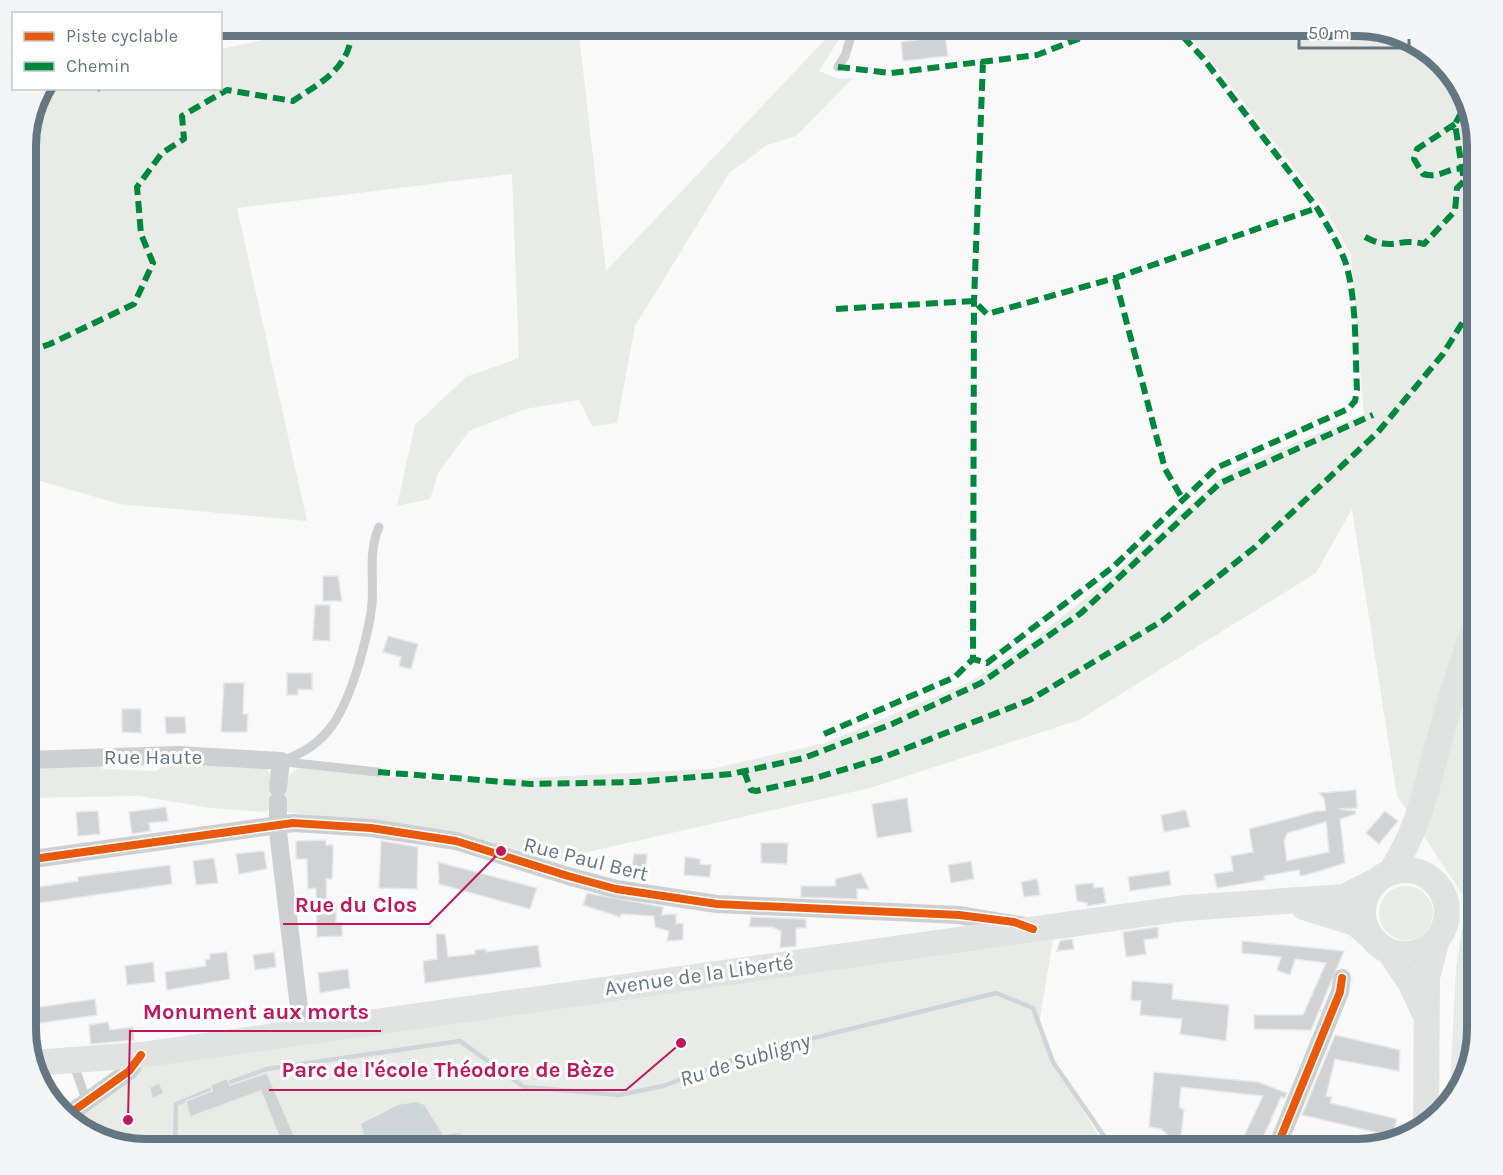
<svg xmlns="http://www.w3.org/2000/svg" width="1503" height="1175" viewBox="0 0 1503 1175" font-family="Karla,sans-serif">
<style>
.built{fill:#e8e9e9}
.green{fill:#e8ebe6}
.water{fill:#ced6d9}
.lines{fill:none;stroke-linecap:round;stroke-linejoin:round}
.stream{stroke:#ced6d9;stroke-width:4.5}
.building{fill:#d0d2d3;stroke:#e8e8e8;stroke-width:1.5;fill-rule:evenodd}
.service{stroke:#cecfd0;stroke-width:9}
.minor{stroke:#cecfd0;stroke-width:18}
.secondary{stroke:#e1e2e2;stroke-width:26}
.rail{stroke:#c3c5c6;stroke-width:4.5;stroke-dasharray:9 4.5;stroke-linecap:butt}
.quiet{stroke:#00873e;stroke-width:6;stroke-dasharray:12 6;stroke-linecap:butt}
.cycleway-casing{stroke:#fff;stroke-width:11}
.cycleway{stroke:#e8590c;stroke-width:8}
.labels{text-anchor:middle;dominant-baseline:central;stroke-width:6;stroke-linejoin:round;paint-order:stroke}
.street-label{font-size:21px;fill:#657683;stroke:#fff}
.water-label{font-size:22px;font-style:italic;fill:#60757c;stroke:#fff}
.rim{fill:none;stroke:#657683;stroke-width:8}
.leader{fill:none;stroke:#c2185b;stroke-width:2}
.callout-dot{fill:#c2185b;stroke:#fff;stroke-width:2}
.callout-label{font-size:22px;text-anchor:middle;font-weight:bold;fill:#c2185b;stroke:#fff;stroke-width:6;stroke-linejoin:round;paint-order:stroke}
</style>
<rect width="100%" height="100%" fill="#f9f9f9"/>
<path class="built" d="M1477,831V1029L1468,1075L1449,1106L1456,969Z"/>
<path class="green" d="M293,26H578L606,271L838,26H842L839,39L819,71L839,79L853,78L796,136L767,145L729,173L635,326L617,423L592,426L579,400L525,409L469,431L438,473L430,499L397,506L415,425L466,377L519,358L512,174L237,208L307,521L120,504L26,477V138L38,93L41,88H220L221,49L296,33Z
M1181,26H1357L1403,35L1436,55L1465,93L1477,146V831L1467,901L1397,796L1352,509L1316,573L1079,720L870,788L557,859L437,830L286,812L283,806L287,778L298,768L446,782L711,769L825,743L970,682L1028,644L1101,586L1218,479L1242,465L1364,414L1351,255L1325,208L1217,68Z
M26,600L38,604V750H26Z
M100,760L102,769L156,771L171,760L266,769L272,775L271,807L265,812L210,808L139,796L26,798V768Z
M1379 913a27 27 0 1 1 54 0a27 27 0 1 1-54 0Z
M1053,940L1039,1024L1053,1062L1107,1149H146L100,1140L70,1122L133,1074L147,1067Z"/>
<path class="water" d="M416,1102L424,1105L443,1135L459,1133L467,1138L469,1149H399L388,1145L367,1144L361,1124L398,1105Z"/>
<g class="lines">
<path class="stream" d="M225,1084L267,1069L460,1041L524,1087L619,1095L663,1086L749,1054L996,993L1033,1008L1053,1062L1113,1149
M175,1149L176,1104L215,1088"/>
</g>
<path class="building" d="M945,36L948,56L903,61L901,42Z
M323,576H338L342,601H323Z
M315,605H330V641L313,640Z
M388,636L418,644L411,669L399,666L401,657L383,652Z
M287,673H312V690L298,689V695H287Z
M224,683H244L243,714H248L247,732H221Z
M122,709H141V733L122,732Z
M165,717H185L186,733L166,734Z
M1356,790L1357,808L1339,809L1355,811L1356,814L1340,819L1345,863L1306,875L1300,876L1299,870L1264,876L1265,880L1217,888L1214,874L1233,871L1231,856L1253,852L1249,829L1317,811H1326L1324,798L1319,793ZM1326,822L1329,852L1287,861L1284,841L1287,833Z
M907,798L912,832L877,838L872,804Z
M166,807L168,821L149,823L150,831L132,834L129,812Z
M1186,810L1190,827L1164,832L1161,815Z
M98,811L100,834L78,836L76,812Z
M1385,811L1398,821L1379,844L1366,833Z
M326,840V845H333V858L332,879H326L327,907H336V923H342V936L317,937L316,888L308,889L307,859H296V841Z
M381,841L418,847L417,889L379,888Z
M761,843H788L787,864L761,863Z
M264,851L267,869L239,874L236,854Z
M634,854H647L646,868L632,867Z
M685,857L700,859V864L711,865L710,877L684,875Z
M214,858L218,883L196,885L193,861Z
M971,861L974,879L951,883L948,865Z
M438,862L537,888L530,909L439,884Z
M170,865L172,884L26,905V889L78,881V877Z
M1169,871L1171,885L1130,891L1128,877Z
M861,873L869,889H857V899L801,897V886H836L835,879Z
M1037,879L1040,895L1024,897L1021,882Z
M1093,883L1094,888L1103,887L1106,903L1087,906V903L1077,901L1075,885Z
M587,893L663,907L662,915L676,914V924L683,923V940L667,941L669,931L655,927L654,916L621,914L620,917L583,905Z
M751,917L806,919V928H796V946L780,948L781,931L772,927H749Z
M1158,927V938L1144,940L1146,954L1126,957L1123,932Z
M436,934H445L448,957L475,954V950L486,949V952L538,945L541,967L425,983L423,961L437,959Z
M1072,939L1074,949L1057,951L1060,941Z
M1242,941L1344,951L1311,1030L1254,1029V1015H1303L1326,963L1295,959L1290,975L1277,970L1281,957L1242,953Z
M227,952L230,979L167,990L165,972L206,966L205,960L210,959V954Z
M274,952L276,967L255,970L253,955Z
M153,962L155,982L127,985L125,966Z
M348,969L350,988L320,993L318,973Z
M1132,981L1173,984L1172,999L1229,1005L1226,1041L1180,1034L1182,1019L1140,1015L1141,1001L1131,1000Z
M95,999L97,1015L26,1025V1009Z
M108,1022L110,1030L133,1027L134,1040L91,1044L89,1025Z
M1335,1035L1400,1050L1399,1071L1335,1059L1326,1096L1332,1097L1330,1103L1397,1119L1392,1136L1302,1115Z
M1154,1072L1258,1082L1287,1093L1285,1098L1281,1097L1258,1149H1238L1263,1096L1181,1087L1179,1107L1184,1110L1181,1137H1185L1184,1149H1168L1169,1136L1161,1129L1149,1127Z
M267,1073L300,1149H284L261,1091L190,1117L186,1101L212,1091L211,1085L227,1078L230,1085Z
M159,1083L164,1093L152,1099L150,1087Z"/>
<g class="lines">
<path class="service" d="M838,67L845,56L854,26
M281,761C329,746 344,712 358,667C364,646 370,626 372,604C374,577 368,552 379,527
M286,762L378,772
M76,1071L87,1102"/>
<path class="minor" d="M26,760L178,755L281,761L278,788
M278,801V832L302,1033
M26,860L293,823L371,828L456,841L568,876L616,889L717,904L959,915L1025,926
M65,1117L129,1071L141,1055
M1276,1149L1340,992L1342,978"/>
<path class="secondary" d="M1363 912a42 42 0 1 1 84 0a42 42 0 1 1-84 0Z
M1390,873C1422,824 1427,782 1443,727C1452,691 1466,656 1477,621
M1304,907L1355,923L1369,935
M1389,951L1410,982L1424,1012
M33,1063L141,1055L1185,908L1344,897L1376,881
M1426,1124L1427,977L1437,939"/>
<path class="rail" d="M1472,1056L1477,980"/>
<path class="quiet" d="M983,61L974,301L973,659L987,663L1113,567L1216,468L1348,409L1355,401L1357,390C1355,352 1357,297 1345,261C1338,243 1327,225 1317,208L1203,58L1173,26
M838,67L891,73L1037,55L1111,26
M97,89L99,88
M1455,124L1417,149L1414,159L1423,174C1441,179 1447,167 1462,169
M1365,237C1394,252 1397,237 1424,244L1455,211L1457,188L1464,181L1455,124L1467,102
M1115,278L1165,469L1182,498
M836,309L974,301L987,314L1115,278L1317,208
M26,352L50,344L134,304L153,263L141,234L137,187L162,153L184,139L182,116L227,90L293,101C323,81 352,67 352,26
M824,734L955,677L973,659
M744,771L751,790L756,791L815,778L879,759L1030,700L1162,621L1254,548L1378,432L1443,354L1477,299
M378,772L530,784L635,782L731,774L804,758L892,724L981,683L1081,613L1220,483L1373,415"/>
<defs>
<path id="cycleway" d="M26,860L293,823L371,828L456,841L568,876L616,889L663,896L717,904L959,915L1014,922L1033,929
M65,1117L129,1071L141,1055
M1276,1149L1340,992L1342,978"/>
</defs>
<use href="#cycleway" class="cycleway-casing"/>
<use href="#cycleway" class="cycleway"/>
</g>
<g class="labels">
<g class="street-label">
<text x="153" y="757">Rue Haute</text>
<text transform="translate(586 859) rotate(14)">Rue Paul Bert</text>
<text transform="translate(699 975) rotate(-8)">Avenue de la Liberté</text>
</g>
<g class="water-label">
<text transform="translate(745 1060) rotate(-17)">Ru de Subligny</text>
</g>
</g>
<path d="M0 0H1503V1175H0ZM146 36H1357A110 110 0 0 1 1467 146V1029A110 110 0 0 1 1357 1139H146A110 110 0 0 1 36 1029V146A110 110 0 0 1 146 36Z" fill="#f3f4f5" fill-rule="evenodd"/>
<path class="rim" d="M146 36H1357A110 110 0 0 1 1467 146V1029A110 110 0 0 1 1357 1139H146A110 110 0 0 1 36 1029V146A110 110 0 0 1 146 36Z"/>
<path class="leader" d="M501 851L429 924H283M128 1120L130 1031H381M681 1043L626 1090H269"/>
<g class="callout-dot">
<circle cx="501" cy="851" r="6"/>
<circle cx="128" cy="1120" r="6"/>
<circle cx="681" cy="1043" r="6"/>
</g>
<g class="callout-label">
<text x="356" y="912">Rue du Clos</text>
<text x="256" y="1019">Monument aux morts</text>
<text x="448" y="1077">Parc de l'école Théodore de Bèze</text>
</g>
<rect x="12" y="12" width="210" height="78" fill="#ffffff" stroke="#c1c8cd" stroke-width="1.5"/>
<rect x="24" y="32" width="30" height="9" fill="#e8590c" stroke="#c1c8cd" stroke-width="1.5"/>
<text x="66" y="42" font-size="18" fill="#657683">Piste cyclable</text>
<rect x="24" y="62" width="30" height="9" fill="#00873e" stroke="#c1c8cd" stroke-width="1.5"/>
<text x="66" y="72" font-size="18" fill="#657683">Chemin</text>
<path d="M1299 39v9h110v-9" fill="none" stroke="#657683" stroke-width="3"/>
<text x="1308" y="39" font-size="18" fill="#657683" stroke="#ffffff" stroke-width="4.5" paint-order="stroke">50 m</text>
</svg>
